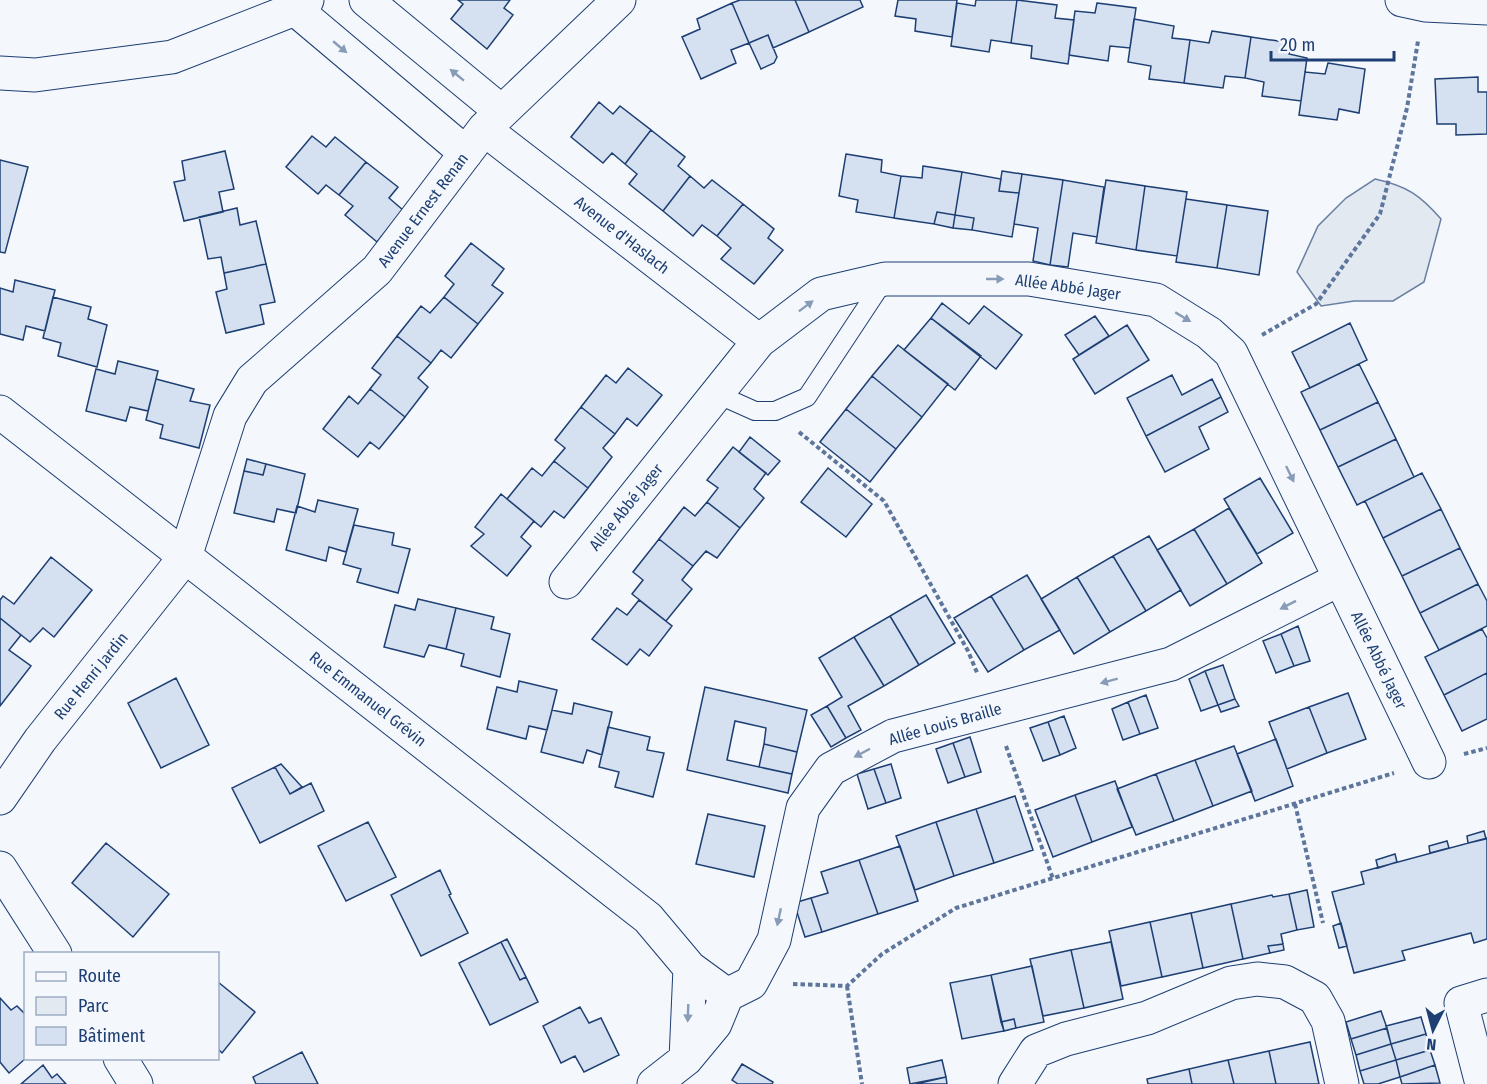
<svg xmlns="http://www.w3.org/2000/svg" width="1487" height="1084" viewBox="0 0 1487 1084" font-family="'Fira Sans Condensed',sans-serif">
<style>
.green{fill:#e3e9f0;stroke:#687fa3;stroke-width:1.5}
.building{fill:#d5e0f0;stroke:#1d3f73;stroke-width:1.5}
.lines{fill:none;stroke-linecap:round;stroke-linejoin:round}
.lane-casing{stroke:#1d3f73;stroke-width:20}
.street-casing{stroke:#1d3f73;stroke-width:35}
.secondary-casing{stroke:#1d3f73;stroke-width:35}
.path{stroke:#5e769c;stroke-width:4;stroke-dasharray:4.5 3;stroke-linecap:butt}
.lane{stroke:#f4f7fb;stroke-width:18}
.street{stroke:#f4f7fb;stroke-width:33}
.secondary{stroke:#f4f7fb;stroke-width:33}
.oneway{fill:#889bb7}
.labels{text-anchor:middle;dominant-baseline:central;stroke-width:4.5;stroke-linejoin:round;paint-order:stroke}
.street-label{font-size:16px;fill:#1d3f73;stroke:#f4f7fb}
</style>
<rect width="100%" height="100%" fill="#f4f7fb"/>
<path class="green" d="M1375,179C1407,186 1420,195 1441,219L1424,282L1393,301H1354L1321,306L1297,272L1318,226L1346,198Z"/>
<path class="building" d="M458,0H510L504,8L513,15L487,49L451,19L463,4Z
M740,0H795L809,32L773,48L768,35L749,43L732,3Z
M795,0H860L863,7L809,32Z
M898,0H957L952,37L915,31L916,19L895,16Z
M976,0H1017L1011,43L991,40L989,52L951,46L957,3L975,6Z
M1017,0L1057,5L1055,18L1074,20L1068,64L1031,58L1032,46L1011,43Z
M732,3L749,43L731,50L736,63L701,79L682,37L700,29L697,19Z
M1097,3L1136,8L1130,48L1110,46L1108,61L1069,55L1075,11L1095,13Z
M1134,19L1174,26L1172,38L1190,40L1184,83L1149,79L1151,66L1128,62Z
M1212,31L1251,37L1245,78L1225,76L1223,88L1184,83L1190,40L1209,43Z
M768,35L777,57L774,63L761,69L749,43Z
M1251,37L1291,43L1289,54L1307,58L1301,101L1262,96L1264,82L1245,78Z
M1328,63L1365,69L1359,113L1339,109L1337,120L1299,115L1305,72L1325,74Z
M1478,77V92H1487V134L1456,135V124H1437L1435,79Z
M599,102L613,114L620,106L651,130L625,164L612,153L603,163L571,137Z
M651,130L685,157L678,166L690,176L663,211L629,184L637,174L625,164Z
M312,136L326,147L335,137L366,162L339,195L326,185L318,194L286,167Z
M225,151L234,189L219,192L223,212L184,221L174,182L185,180L182,161Z
M846,154L882,160L881,172L901,176L894,218L856,212L858,200L839,196Z
M0,160L28,167L5,253L0,252Z
M366,162L398,187L389,198L403,210L377,242L345,215L353,206L339,195Z
M923,166L962,172L955,215L937,212L934,224L894,218L901,176L922,178Z
M1002,171L1022,174L1019,193L999,191Z
M962,172L1001,179L999,191L1019,193L1012,237L972,230L974,218L955,215Z
M1022,174L1063,180L1050,265L1033,261L1038,228L1014,224Z
M690,176L704,188L712,180L743,204L717,236L702,225L693,236L663,211Z
M1063,180L1104,187L1097,237L1073,233L1068,267L1050,265Z
M1106,180L1145,186L1136,250L1096,243Z
M1145,186L1187,192L1177,256L1136,250Z
M1186,199L1227,205L1217,268L1176,262Z
M743,204L774,229L768,238L783,250L754,284L721,259L731,248L717,236Z
M1227,205L1268,211L1259,275L1217,268Z
M237,208L240,225L256,221L266,264L224,273L221,257L208,259L199,217Z
M937,212L955,215L953,228L934,224Z
M955,215L974,218L972,230L953,228Z
M471,243L504,269L492,285L503,293L478,324L444,297L454,284L445,276Z
M266,264L275,302L260,305L264,324L226,333L216,292L227,289L224,273Z
M15,280L55,290L45,331L26,326L23,340L0,334V288L13,292Z
M53,297L91,307L88,319L107,325L97,367L58,356L61,343L43,338Z
M444,297L478,324L451,358L441,350L431,363L397,336L421,306L430,313Z
M942,303L969,324L984,306L1022,335L996,369L931,318Z
M1095,316L1109,336L1079,355L1065,335Z
M931,318L981,356L955,390L904,350Z
M1350,323L1367,360L1310,388L1292,352Z
M1127,325L1149,360L1095,394L1073,359Z
M397,336L431,363L418,378L428,387L405,417L370,389L381,375L372,368Z
M898,345L948,384L922,417L872,376Z
M118,361L158,371L148,411L130,407L126,421L86,411L96,369L115,374Z
M1359,364L1378,402L1320,430L1301,392Z
M628,368L662,395L637,426L627,418L615,434L581,407L606,375L616,383Z
M1172,375L1182,395L1212,379L1221,397L1146,436L1127,398Z
M872,376L922,417L896,449L846,409Z
M156,379L194,389L190,401L210,405L199,448L160,438L163,425L146,420Z
M370,389L405,417L379,449L370,442L358,457L323,429L349,396L358,404Z
M1221,397L1228,412L1199,427L1209,449L1165,472L1146,436Z
M1378,402L1396,439L1338,467L1320,430Z
M581,407L615,434L603,448L612,457L588,488L554,461L565,448L555,440Z
M846,409L896,449L870,482L820,442Z
M750,437L780,461L768,475L739,452Z
M1396,439L1414,477L1357,505L1338,467Z
M733,447L766,473L754,489L764,498L740,528L707,502L718,488L707,480Z
M247,459L266,464L263,475L244,471Z
M554,461L588,488L564,518L554,511L541,527L507,499L532,468L542,476Z
M266,464L305,474L296,513L277,509L274,522L234,513L244,471L263,475Z
M828,468L872,504L846,537L801,502Z
M1422,473L1441,509L1383,538L1365,501Z
M1260,478L1293,533L1257,554L1224,499Z
M501,494L534,521L521,537L531,546L507,576L471,546L484,534L475,527Z
M318,500L358,509L346,552L329,547L326,561L286,550L297,506L315,512Z
M707,502L740,528L717,558L706,551L693,566L659,539L684,507L695,516Z
M1229,508L1262,563L1227,584L1194,529Z
M1441,509L1460,548L1402,576L1383,538Z
M354,525L394,533L392,545L410,549L398,593L357,582L361,569L343,564Z
M1194,529L1227,584L1190,606L1157,550Z
M1149,536L1181,590L1146,611L1113,556Z
M659,539L693,566L682,580L692,589L666,621L632,594L643,580L633,572Z
M1460,548L1478,584L1420,613L1402,576Z
M1113,556L1146,611L1110,632L1077,577Z
M51,557L92,590L54,637L43,628L30,642L0,618V600L3,596L14,604Z
M1027,575L1060,630L1024,650L991,596Z
M1077,577L1110,632L1074,654L1041,599Z
M1478,584L1487,601V626L1439,650L1420,613Z
M926,595L955,643L919,665L890,616Z
M991,596L1024,650L988,672L954,618Z
M418,599L456,608L446,649L429,645L424,657L384,647L395,605L415,610Z
M639,600L672,626L649,656L640,649L627,665L592,639L617,608L627,615Z
M456,608L494,617L491,629L510,634L500,677L461,666L464,654L446,649Z
M890,616L919,665L884,686L854,637Z
M0,618L21,635L9,650L31,666L0,706Z
M1298,626L1310,661L1294,666L1281,634Z
M1482,629L1487,638V673L1444,695L1425,657Z
M1281,634L1294,666L1276,673L1263,641Z
M854,637L884,686L848,706L861,730L846,738L827,706L842,697L819,658Z
M1223,665L1235,699L1218,705L1205,671Z
M1205,671L1218,705L1201,711L1189,679Z
M1487,673V719L1462,731L1444,695Z
M176,678L209,745L161,768L128,703Z
M519,681L557,690L547,730L529,726L526,739L487,729L497,687L517,692Z
M705,687L807,710L797,752L764,744L766,728L735,721L727,760L792,774L788,793L687,770Z
M1348,693L1366,739L1327,753L1309,707Z
M1146,695L1158,728L1140,734L1128,702Z
M1235,699L1239,706L1221,712L1218,705Z
M1128,702L1140,734L1123,740L1112,709Z
M574,703L612,712L602,755L587,750L583,763L541,752L552,710L572,714Z
M827,706L846,738L831,747L811,715Z
M1309,707L1327,753L1287,769L1269,722Z
M1064,716L1076,748L1060,755L1048,722Z
M1048,722L1060,755L1043,761L1030,728Z
M608,727L650,737L647,750L664,753L653,797L615,787L619,772L599,767Z
M970,737L981,772L965,777L953,743Z
M1276,739L1293,786L1255,801L1237,754Z
M953,743L965,777L948,783L936,749Z
M764,744L797,752L792,774L759,767Z
M1234,746L1252,791L1213,806L1195,760Z
M1195,760L1213,806L1174,821L1156,774Z
M281,764L302,787L290,794L275,767Z
M891,764L901,798L886,803L874,769Z
M275,767L290,794L311,783L324,811L260,843L232,788Z
M874,769L886,803L868,809L857,774Z
M1156,774L1174,821L1136,835L1117,789Z
M1115,781L1132,827L1092,842L1075,795Z
M1075,795L1092,842L1053,857L1035,810Z
M1015,796L1033,850L994,863L976,809Z
M976,809L994,863L954,876L936,822Z
M708,814L765,826L754,877L696,864Z
M368,822L396,877L346,901L318,846Z
M936,822L954,876L915,890L896,836Z
M1484,831L1486,839L1468,843L1467,836Z
M1487,838V939L1474,943L1471,933L1402,951L1405,960L1354,973L1332,892L1364,884L1361,872Z
M1447,841L1449,848L1430,853L1429,846Z
M106,843L169,894L133,937L72,883Z
M900,846L918,901L878,914L859,860Z
M1395,854L1397,862L1378,868L1376,860Z
M859,860L878,914L822,932L811,898L828,893L821,872Z
M440,870L451,894L449,895L468,933L421,956L391,895Z
M1307,890L1314,927L1297,930L1289,894Z
M1289,894L1297,930L1281,934L1283,944L1268,946L1270,953L1243,959L1231,904L1272,895L1273,897Z
M811,898L822,932L805,937L794,903Z
M1231,904L1243,959L1203,968L1191,913Z
M1191,913L1203,968L1162,977L1150,922Z
M1150,922L1162,977L1121,986L1109,931Z
M1341,923L1347,946L1339,948L1333,926Z
M507,939L526,977L520,980L501,942Z
M501,942L520,980L526,977L538,1002L490,1025L459,963Z
M1111,942L1123,999L1084,1008L1071,950Z
M1283,944L1284,950L1270,953L1268,946Z
M1071,950L1084,1008L1043,1016L1030,959Z
M1032,966L1044,1022L1016,1028L1014,1019L1001,1022L991,975Z
M991,975L1004,1031L962,1039L950,983Z
M218,982L255,1012L222,1053L218,1049Z
M0,998L11,1010L17,1006L26,1015V1058L9,1073L0,1062Z
M580,1007L589,1023L601,1018L619,1055L584,1072L575,1056L561,1063L543,1026Z
M1381,1011L1387,1028L1351,1039L1346,1022Z
M1421,1017L1426,1034L1391,1044L1386,1026Z
M1014,1019L1016,1028L1004,1031L1001,1022Z
M1387,1028L1391,1044L1356,1055L1351,1039Z
M1426,1034L1430,1050L1396,1060L1391,1044Z
M1310,1042L1319,1084H1276L1269,1051Z
M1391,1044L1396,1060L1360,1071L1356,1055Z
M1430,1050L1435,1065L1400,1077L1396,1060Z
M1269,1051L1276,1084H1234L1228,1060Z
M302,1052L318,1084H256L253,1077Z
M942,1060L946,1077L910,1084L907,1068Z
M1228,1060L1234,1084H1192L1189,1069Z
M1396,1060L1400,1077L1378,1084H1364L1360,1071Z
M742,1064L773,1082L772,1084H738L732,1080Z
M43,1065L52,1078L57,1074L66,1084H21Z
M1435,1065L1440,1083L1402,1084L1400,1077Z
M1189,1069L1192,1084H1148L1147,1079Z
M946,1077L947,1084H916Z"/>
<g class="lines">
<defs>
<path id="lane" d="M717,394L755,411H775L807,397L885,279"/>
<path id="street" d="M290,0L295,9L466,153
M366,0L502,112
M1402,0L1425,5L1487,8
M484,129L759,341
M0,412L648,918L690,968L727,995
M566,582L759,341L821,294L885,279H1029L1156,300L1209,333L1231,353L1429,762
M0,798L40,740L185,557L230,416L252,380L377,270L484,129L619,0
M0,868L55,954
M120,1058L136,1084
M686,1059L690,968
M654,1084L686,1059L715,1024L727,995L751,983L774,940L803,808L831,769L893,736L1171,664L1340,579
M1015,1084L1036,1051L1066,1039L1147,1018L1231,983L1257,979L1285,982L1315,998L1328,1021L1342,1084
M1482,1084L1461,1003L1487,995"/>
<path id="secondary" d="M0,73L35,75L172,57L295,9L307,0"/>
</defs>
<use href="#lane" class="lane-casing"/>
<use href="#street" class="street-casing"/>
<use href="#secondary" class="secondary-casing"/>
<path class="path" d="M1262,335L1316,304L1380,214L1407,108L1418,41
M799,432L884,501L968,651L978,675
M1006,746L1053,879
M1464,754L1487,748
M1295,804L1323,923
M793,984L847,986L882,954L956,908L1394,773
M847,986L862,1084"/>
<use href="#lane" class="lane"/>
<use href="#street" class="street"/>
<use href="#secondary" class="secondary"/>
</g>
<defs><path id="oneway-solid" d="M-6-.8H1V-3.2L6.5 0L1 3.2V.8H-6Z" transform="scale(1.5)"/></defs>
<g class="oneway">
<use href="#oneway-solid" transform="translate(340 47) rotate(40)"/>
<use href="#oneway-solid" transform="translate(457 75) rotate(-141)"/>
<use href="#oneway-solid" transform="translate(995 279)"/>
<use href="#oneway-solid" transform="translate(806 306) rotate(-37)"/>
<use href="#oneway-solid" transform="translate(1183 317) rotate(31)"/>
<use href="#oneway-solid" transform="translate(1290 474) rotate(64)"/>
<use href="#oneway-solid" transform="translate(1288 605) rotate(153)"/>
<use href="#oneway-solid" transform="translate(1109 681) rotate(165)"/>
<use href="#oneway-solid" transform="translate(862 753) rotate(152)"/>
<use href="#oneway-solid" transform="translate(779 917) rotate(102)"/>
<use href="#oneway-solid" transform="translate(688 1013) rotate(92)"/>
</g>
<g class="labels">
<g class="street-label">
<text transform="translate(423 210) rotate(-53)">Avenue Ernest Renan</text>
<text transform="translate(622 235) rotate(38)">Avenue d'Haslach</text>
<text transform="translate(1068 287) rotate(8)">Allée Abbé Jager</text>
<text transform="translate(626 507) rotate(-51)">Allée Abbé Jager</text>
<text transform="translate(1379 660) rotate(64)">Allée Abbé Jager</text>
<text transform="translate(91 676) rotate(-51)">Rue Henri Jardin</text>
<text transform="translate(368 699) rotate(38)">Rue Emmanuel Grévin</text>
<text transform="translate(945 724) rotate(-16)">Allée Louis Braille</text>
</g>
</g>
<rect x="24" y="952" width="195" height="108" fill="#f4f7fb" stroke="#9eadc5" stroke-width="1.5"/>
<rect x="36" y="972" width="30" height="9" fill="#f4f7fb" stroke="#9eadc5" stroke-width="1.5"/>
<text x="78" y="982" font-size="18" fill="#1d3f73">Route</text>
<rect x="36" y="997" width="30" height="18" fill="#e3e9f0" stroke="#9eadc5" stroke-width="1.5"/>
<text x="78" y="1012" font-size="18" fill="#1d3f73">Parc</text>
<rect x="36" y="1027" width="30" height="18" fill="#d5e0f0" stroke="#9eadc5" stroke-width="1.5"/>
<text x="78" y="1042" font-size="18" fill="#1d3f73">Bâtiment</text>
<g transform="translate(1433 1030) rotate(186)" stroke="#f4f7fb" stroke-width="4.5" paint-order="stroke">
<path d="M0-4.5L10 22L0 15L-10 22Z" fill="#1d3f73"/>
<text y="-9" font-size="16" font-weight="bold" text-anchor="middle" fill="#1d3f73">N</text>
</g>
<path d="M1271 51v9h123v-9" fill="none" stroke="#1d3f73" stroke-width="3"/>
<text x="1280" y="51" font-size="18" fill="#1d3f73" stroke="#f4f7fb" stroke-width="4.5" paint-order="stroke">20 m</text>
</svg>
